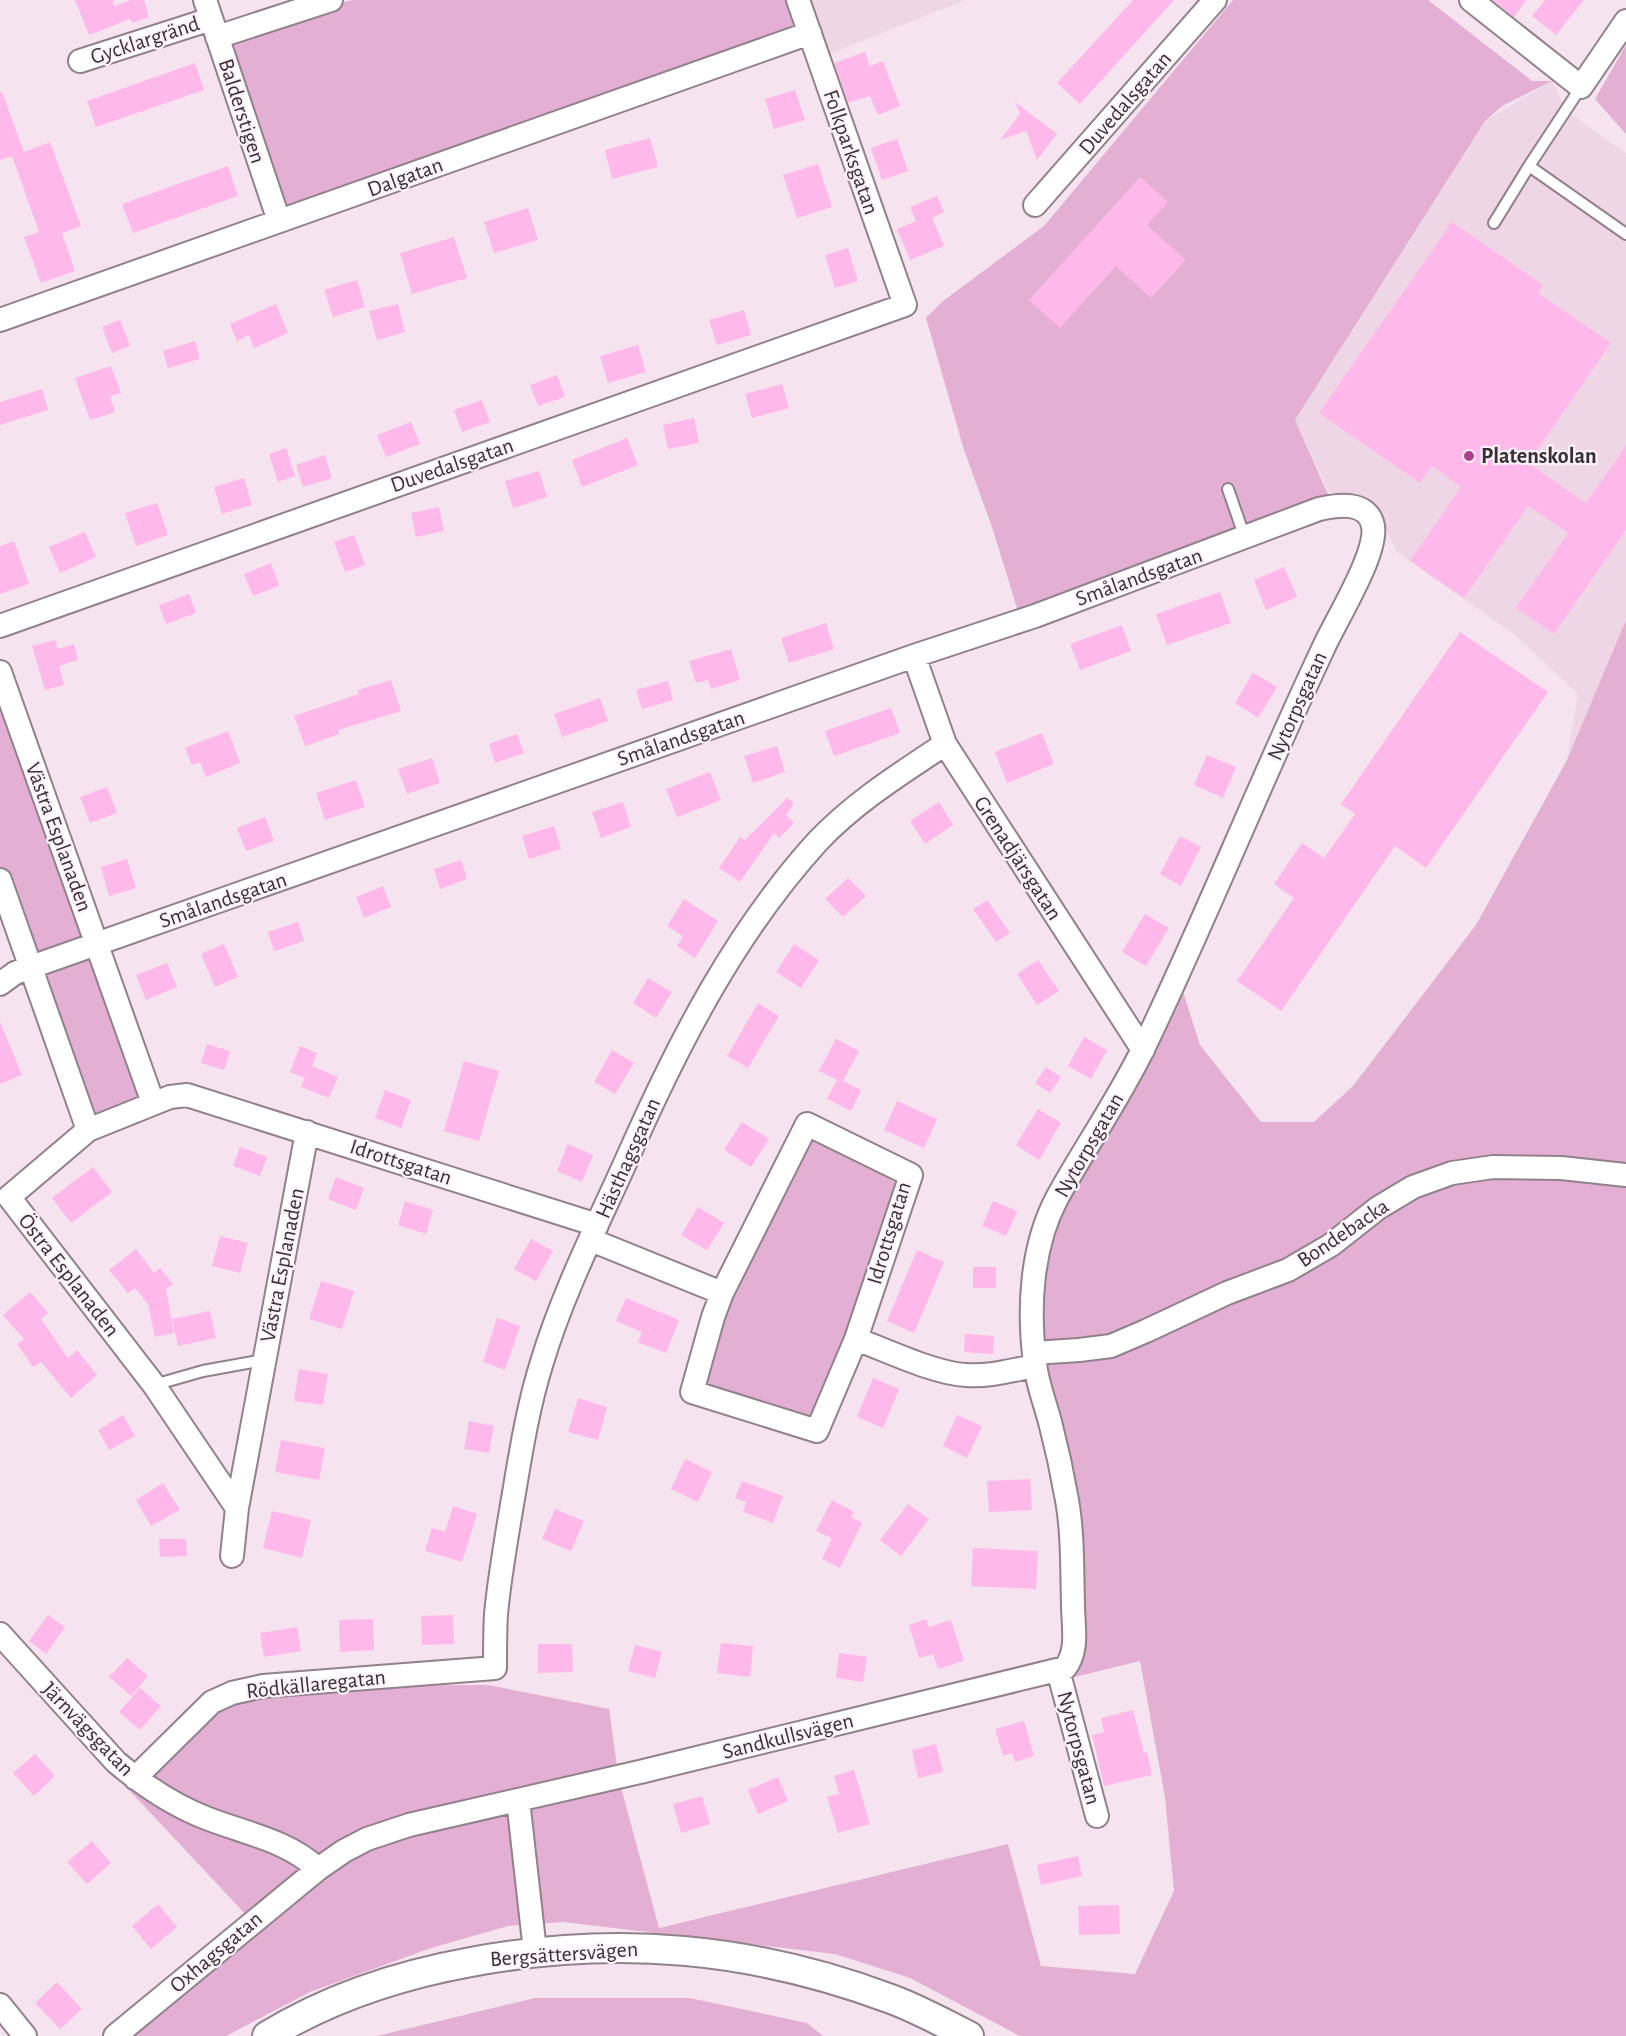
<svg xmlns="http://www.w3.org/2000/svg" width="1626" height="2036" viewBox="0 0 1626 2036" font-family="'Alegreya Sans',sans-serif">
<style>
.built{fill:#efd6e6}
.green{fill:#e3afd3}
.building{fill:#ffb8ea}
.lines{fill:none;stroke-linecap:round;stroke-linejoin:round}
.service-casing{stroke:#91818c;stroke-width:14}
.minor-casing{stroke:#91818c;stroke-width:26}
.tertiary-casing{stroke:#91818c;stroke-width:32}
.service{stroke:#fff;stroke-width:10}
.minor{stroke:#fff;stroke-width:22}
.tertiary{stroke:#fff;stroke-width:28}
.poi-dot{fill:#af3c95;stroke:#fdf2fa;stroke-width:2}
.labels{text-anchor:middle;dominant-baseline:central;stroke-width:4.5;stroke-linejoin:round;paint-order:stroke}
.street-label{font-size:22px;fill:#373035;stroke:#fdf2fa}
.poi-label{font-size:22px;font-weight:bold;fill:#373035;stroke:#fdf2fa;text-anchor:start}
</style>
<rect width="100%" height="100%" fill="#f5e3ef"/>
<path class="built" d="M792,0H965L817,59Z
M1552,81L1567,112L1626,153V620L1567,760L1578,694L1515,635L1397,552L1386,530L1365,502L1329,492L1295,420L1485,121Z"/>
<path class="green" d="M352,0H794L811,41L271,229L209,39Z
M1233,0H1428L1532,81H1552L1502,106L1485,121L1295,420L1331,501L1021,621L992,527L964,450L926,318L943,301L1044,226Z
M1626,45V134L1595,99Z
M1626,620V2036H1020L910,1978L835,1954L563,1922L508,1926L431,1948L310,1992L226,2036H111L250,1919L114,1774L166,1748L209,1706L277,1686L488,1685L609,1709L619,1780L659,1928L1008,1844L1041,1966L1135,1974L1174,1891L1165,1797L1140,1661L1050,1683L1068,1645L1055,1482L1022,1372L1021,1312L1036,1233L1178,976L1200,1045L1261,1122H1314L1353,1086L1476,925L1567,760Z
M0,689L150,1105L87,1133L0,895Z
M807,1125L897,1184L813,1431L695,1392L717,1303Z
M535,1998H690L807,2023L823,2036H377Z"/>
<path class="building" d="M75,0H113L114,6L131,0H144L149,17L132,23L130,19L89,35Z
M1133,0H1174L1080,104L1057,83Z
M1493,0H1526L1514,17Z
M1545,0H1584L1556,35L1532,16Z
M865,52L870,66L883,61L900,106L878,115L870,96L848,103L834,63Z
M195,63L204,90L96,127L87,101Z
M795,90L805,120L774,129L765,99Z
M0,92H2L24,152L50,142L81,226L62,233L75,271L41,283L24,237L39,232L12,156L0,160Z
M1015,102L1057,134L1037,160L1026,131L1000,140L1020,114Z
M650,138L658,167L612,179L605,150Z
M897,139L908,171L882,180L871,148Z
M818,164L832,207L797,218L783,175Z
M228,166L238,196L133,233L122,204Z
M1140,177L1168,202L1147,225L1186,260L1151,298L1116,266L1060,328L1029,300Z
M937,196L944,212L932,218L944,246L910,260L897,229L916,221L910,207Z
M528,208L538,240L494,253L484,222Z
M1452,222L1543,285L1538,293L1611,343L1528,463L1586,503L1626,446V530L1554,634L1516,608L1568,533L1528,506L1464,598L1410,561L1461,487L1432,466L1420,483L1319,413Z
M454,237L467,278L412,294L400,253Z
M848,248L858,281L835,288L825,255Z
M357,280L365,307L333,317L324,290Z
M276,304L288,333L254,348L249,335L237,341L230,324Z
M398,304L405,332L377,340L369,311Z
M744,310L751,335L717,345L709,320Z
M120,320L130,346L112,353L102,327Z
M195,341L200,359L168,368L163,351Z
M638,345L646,372L608,383L600,356Z
M111,366L121,393L110,396L115,412L90,420L75,378Z
M557,375L565,397L538,406L530,385Z
M782,384L789,408L752,418L745,394Z
M42,389L48,410L0,425V402Z
M482,400L490,422L462,432L454,410Z
M694,418L699,443L668,449L663,425Z
M411,422L420,444L386,457L377,435Z
M627,438L638,465L582,487L572,460Z
M286,448L295,476L278,482L269,454Z
M325,455L332,478L303,487L296,465Z
M539,471L547,497L513,508L505,481Z
M244,478L252,505L222,514L214,487Z
M157,503L168,535L136,546L125,513Z
M439,507L444,531L416,537L411,513Z
M85,532L96,557L60,573L49,547Z
M354,535L365,565L345,572L334,542Z
M14,541L29,584L0,594V546Z
M271,563L279,586L253,596L244,574Z
M1284,567L1297,597L1266,610L1254,580Z
M1220,592L1231,623L1167,645L1156,614Z
M189,594L196,613L166,624L159,605Z
M826,623L834,649L789,663L781,638Z
M1122,625L1131,651L1080,670L1070,644Z
M1460,632L1548,692L1426,868L1395,846L1281,1011L1237,981L1294,898L1274,884L1302,843L1324,858L1355,814L1341,804Z
M55,640L58,649L74,644L78,660L59,666L64,685L45,690L32,646Z
M731,649L740,680L711,689L708,680L696,683L689,661Z
M1253,673L1277,687L1258,718L1235,703Z
M391,680L401,711L338,730L339,734L305,746L294,716L359,694L358,690Z
M668,681L673,700L642,709L636,690Z
M600,698L608,721L562,737L554,714Z
M891,708L900,733L834,756L825,731Z
M228,731L240,763L206,777L200,762L192,765L185,748Z
M1042,733L1054,764L1007,783L995,752Z
M517,734L524,753L495,763L489,744Z
M777,746L785,772L753,783L744,756Z
M1207,755L1236,767L1223,798L1194,785Z
M432,758L440,783L407,794L398,769Z
M710,772L721,800L677,817L666,789Z
M356,780L365,807L325,820L316,793Z
M107,787L117,813L90,823L80,797Z
M787,798L794,803L786,815L794,823L779,838L774,833L740,882L719,868L740,837L745,840Z
M623,802L631,827L601,838L592,812Z
M939,802L953,825L925,844L910,821Z
M265,817L274,841L246,851L237,828Z
M554,826L561,849L529,859L522,836Z
M1180,836L1201,847L1181,886L1160,874Z
M127,859L136,888L109,896L101,867Z
M461,860L467,879L440,889L434,869Z
M848,878L866,896L843,917L825,899Z
M383,886L391,907L364,918L356,897Z
M684,899L718,921L695,958L677,946L683,936L667,926Z
M987,900L1010,933L996,942L973,909Z
M1145,914L1169,928L1146,966L1122,952Z
M298,922L304,941L274,951L268,932Z
M224,944L238,977L215,987L201,954Z
M794,944L819,960L801,988L776,972Z
M1038,960L1059,991L1037,1005L1017,974Z
M167,963L177,987L146,1000L136,975Z
M648,978L672,992L656,1018L633,1003Z
M758,1003L779,1016L748,1068L727,1056Z
M0,1022L22,1075L0,1084Z
M1084,1037L1107,1050L1091,1079L1068,1066Z
M836,1039L859,1051L843,1081L861,1090L851,1111L827,1099L837,1080L819,1071Z
M207,1044L230,1051L224,1070L201,1063Z
M300,1046L317,1053L312,1066L338,1077L329,1098L301,1087L305,1078L290,1072Z
M612,1050L634,1063L615,1094L594,1082Z
M464,1061L499,1071L479,1141L444,1131Z
M1046,1067L1061,1077L1050,1093L1035,1083Z
M385,1090L411,1100L401,1128L375,1118Z
M897,1101L937,1119L924,1148L884,1130Z
M1038,1109L1061,1123L1039,1160L1016,1145Z
M742,1122L769,1139L751,1167L724,1150Z
M568,1144L593,1155L582,1182L557,1171Z
M240,1147L267,1157L260,1176L233,1166Z
M93,1167L112,1192L71,1223L52,1198Z
M336,1177L364,1188L356,1210L328,1199Z
M405,1201L433,1210L426,1234L398,1225Z
M993,1201L1017,1211L1006,1236L982,1226Z
M698,1207L724,1223L707,1250L681,1235Z
M220,1236L248,1243L240,1273L212,1266Z
M531,1239L553,1251L536,1281L514,1269Z
M136,1249L154,1273L160,1268L173,1284L166,1289L174,1333L155,1337L148,1304L135,1288L128,1293L109,1270Z
M917,1250L944,1262L914,1333L887,1321Z
M973,1267H996V1288H973Z
M321,1281L354,1291L342,1329L309,1319Z
M30,1292L48,1313L41,1319L68,1358L77,1350L97,1375L71,1398L41,1362L33,1367L17,1344L24,1339L3,1315Z
M626,1298L679,1320L666,1353L638,1342L642,1332L616,1321Z
M210,1311L216,1338L178,1346L172,1319Z
M497,1318L520,1326L505,1370L483,1362Z
M965,1334L994,1336L993,1354L964,1352Z
M299,1369L328,1374L323,1405L294,1401Z
M873,1378L899,1389L883,1428L857,1417Z
M578,1398L607,1407L598,1440L568,1432Z
M123,1415L135,1436L109,1450L98,1430Z
M957,1415L982,1426L967,1458L943,1446Z
M469,1421L494,1426L489,1453L464,1449Z
M281,1440L325,1448L319,1480L275,1472Z
M685,1459L712,1472L698,1502L671,1489Z
M1030,1479L1032,1510L989,1512L987,1481Z
M742,1481L783,1496L773,1523L743,1512L746,1502L735,1498Z
M163,1483L180,1510L151,1526L136,1500Z
M832,1500L854,1512L851,1517L862,1523L840,1568L822,1559L832,1538L816,1531Z
M908,1504L929,1519L901,1556L880,1540Z
M453,1506L477,1514L462,1562L425,1551L432,1528L445,1532Z
M555,1509L584,1521L571,1551L542,1539Z
M272,1511L311,1520L302,1558L263,1548Z
M159,1539H186L187,1556L160,1557Z
M973,1548L1038,1551L1036,1589L971,1586Z
M48,1615L65,1627L46,1654L29,1641Z
M453,1615L454,1644L422,1645L421,1616Z
M373,1619L374,1650L340,1652L339,1620Z
M926,1619L929,1627L951,1620L964,1661L938,1669L933,1654L919,1658L909,1625Z
M297,1627L301,1651L264,1657L260,1633Z
M721,1643L753,1646L750,1677L717,1673Z
M538,1644H572L573,1672L538,1673Z
M635,1645L662,1652L655,1678L628,1671Z
M839,1653L867,1657L863,1682L836,1678Z
M127,1658L148,1676L131,1696L109,1677Z
M140,1688L161,1706L140,1730L119,1712Z
M1133,1710L1144,1753L1147,1752L1152,1775L1104,1786L1092,1735L1104,1732L1101,1718Z
M1024,1721L1034,1756L1015,1762L1012,1753L1003,1756L995,1729Z
M936,1744L943,1772L918,1778L912,1750Z
M35,1754L55,1776L34,1796L13,1773Z
M854,1770L870,1824L838,1833L827,1797L839,1794L834,1776Z
M778,1777L788,1801L758,1814L748,1790Z
M702,1796L710,1824L681,1833L673,1804Z
M92,1841L111,1863L87,1884L67,1862Z
M1078,1856L1082,1876L1041,1885L1037,1865Z
M158,1904L177,1927L151,1949L132,1926Z
M1119,1905L1120,1934L1079,1935L1078,1906Z
M57,1982L82,2009L60,2029L35,2003Z"/>
<g class="lines">
<defs>
<path id="service" d="M1581,87L1529,166L1626,234
M1494,223L1529,166
M1228,489L1245,538
M154,1385L203,1371L264,1360"/>
<path id="minor" d="M205,0L279,221
M1471,0L1581,87L1626,21
M217,37L331,0
M80,61L211,19
M1035,205L1215,0
M0,320L810,33
M0,626L905,305L798,0
M914,656L945,744L1143,1050
M0,672L153,1103
M0,880L88,1130
M0,984L15,973L31,967L914,656L1035,616L1319,509C1337,505 1368,500 1373,526C1378,554 1334,623 1322,651C1260,782 1207,916 1144,1047C1119,1099 1085,1147 1057,1198C1031,1247 1028,1309 1035,1363C1037,1384 1046,1405 1051,1426C1057,1449 1062,1472 1066,1495C1073,1529 1072,1570 1073,1605C1073,1626 1079,1650 1065,1668L644,1771L409,1825L367,1839L344,1851L318,1869L115,2036
M591,1240L722,1293L713,1317L692,1392L817,1431L856,1339L911,1175L807,1124L722,1293
M856,1339C886,1350 936,1374 966,1375C989,1377 1012,1370 1035,1366
M1034,1353L1079,1350L1111,1346L1146,1331L1227,1293L1288,1270L1331,1245L1378,1208L1413,1187L1452,1173L1493,1167L1561,1168L1626,1175
M237,1508L154,1385L9,1197L88,1130L170,1097L187,1095L597,1225
M232,1556L237,1508L307,1132
M0,1634L116,1762C143,1785 173,1805 206,1818C244,1833 287,1840 318,1869
M1058,1670L1097,1816
M135,1778L212,1702L232,1693L263,1686L495,1668C495,1650 495,1632 496,1614C500,1572 508,1529 515,1487C522,1445 529,1403 542,1362C564,1289 600,1220 631,1150C680,1040 736,931 818,841C855,802 900,774 945,744
M518,1800L535,1951
M0,2005L25,2036"/>
<path id="tertiary" d="M267,2036C329,1998 399,1975 471,1962C617,1935 752,1947 891,1999C918,2009 944,2023 969,2036"/>
</defs>
<use href="#service" class="service-casing"/>
<use href="#minor" class="minor-casing"/>
<use href="#tertiary" class="tertiary-casing"/>
<use href="#service" class="service"/>
<use href="#minor" class="minor"/>
<use href="#tertiary" class="tertiary"/>
</g>
<circle class="poi-dot" cx="1469" cy="456" r="6"/>
<g class="labels">
<g class="street-label">
<text transform="translate(145 40) rotate(-18)">Gycklargränd</text>
<text transform="translate(1125 103) rotate(-49)">Duvedalsgatan</text>
<text transform="translate(242 111) rotate(72)">Balderstigen</text>
<text transform="translate(851 152) rotate(71)">Folkparksgatan</text>
<text transform="translate(405 177) rotate(-20)">Dalgatan</text>
<text transform="translate(452 465) rotate(-19)">Duvedalsgatan</text>
<text transform="translate(1139 577) rotate(-20)">Smålandsgatan</text>
<text transform="translate(1297 706) rotate(-66)">Nytorpsgatan</text>
<text transform="translate(681 738) rotate(-19)">Smålandsgatan</text>
<text transform="translate(59 837) rotate(70)">Västra Esplanaden</text>
<text transform="translate(1018 858) rotate(57)">Grenadjärsgatan</text>
<text transform="translate(223 900) rotate(-19)">Smålandsgatan</text>
<text transform="translate(1089 1145) rotate(-60)">Nytorpsgatan</text>
<text transform="translate(628 1158) rotate(-66)">Hästhagsgatan</text>
<text transform="translate(401 1162) rotate(18)">Idrottsgatan</text>
<text transform="translate(889 1233) rotate(-73)">Idrottsgatan</text>
<text transform="translate(1343 1233) rotate(-34)">Bondebacka</text>
<text transform="translate(282 1265) rotate(-79)">Västra Esplanaden</text>
<text transform="translate(69 1275) rotate(52)">Östra Esplanaden</text>
<text transform="translate(316 1684) rotate(-6)">Rödkällaregatan</text>
<text transform="translate(88 1729) rotate(46)">Järnvägsgatan</text>
<text transform="translate(788 1736) rotate(-14)">Sandkullsvägen</text>
<text transform="translate(1079 1748) rotate(75)">Nytorpsgatan</text>
<text transform="translate(216 1952) rotate(-40)">Oxhagsgatan</text>
<text transform="translate(564 1954) rotate(-4)">Bergsättersvägen</text>
</g>
<g class="poi-label">
<text x="1481" y="456">Platenskolan</text>
</g>
</g>
</svg>
